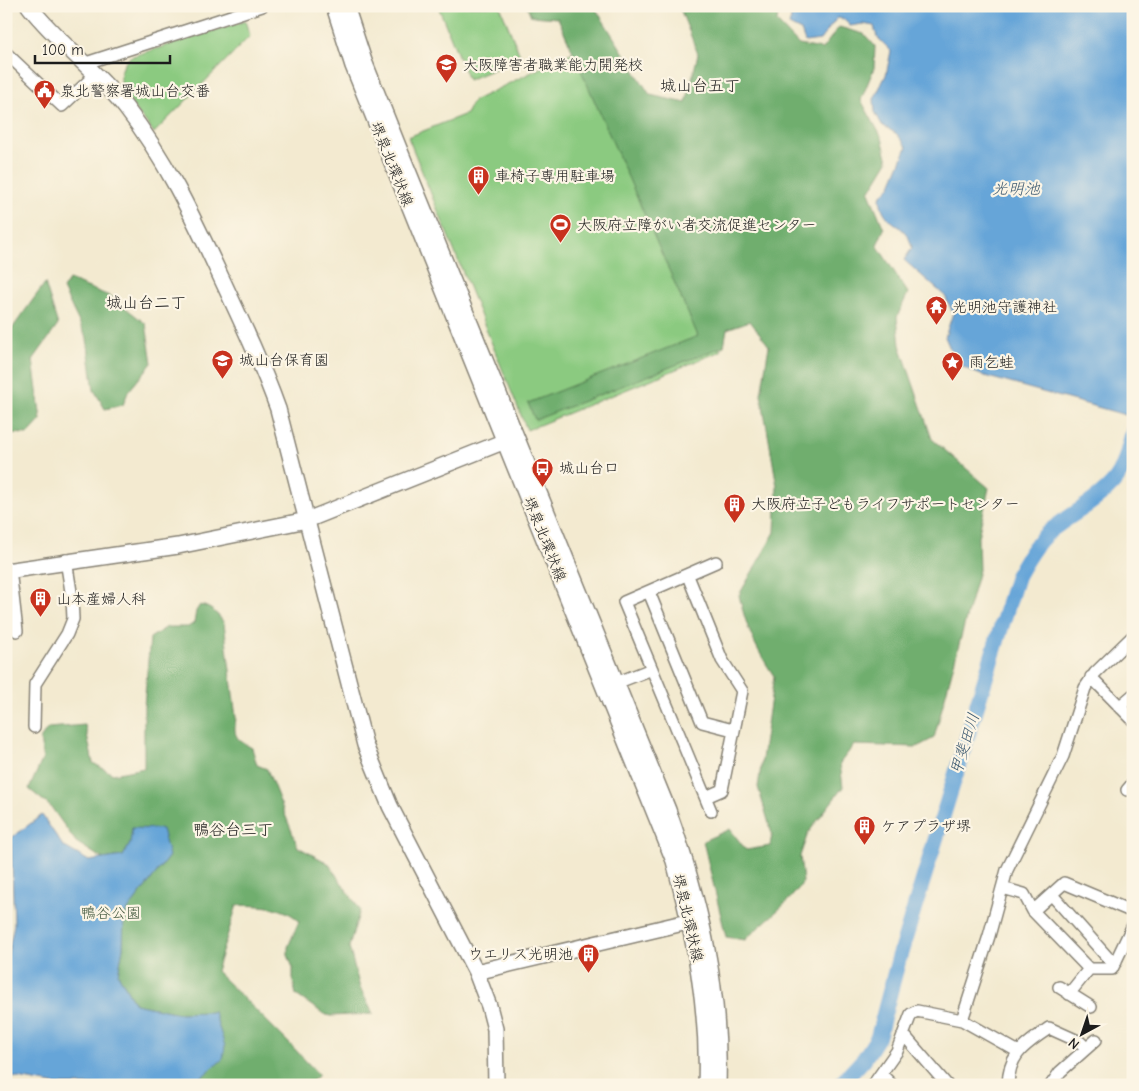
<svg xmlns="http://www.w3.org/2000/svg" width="1139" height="1091" viewBox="0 0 1139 1091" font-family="'Comic Neue','Klee One',sans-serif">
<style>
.green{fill:#8bca80;stroke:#54734e}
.forest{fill:#70ae6e;stroke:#466545}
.water{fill:#66a5d8;stroke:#41607a}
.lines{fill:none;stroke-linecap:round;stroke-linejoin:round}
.river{stroke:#66a5d8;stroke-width:16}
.street-casing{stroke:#888376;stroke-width:14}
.secondary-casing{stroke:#888376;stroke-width:18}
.street{stroke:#fff;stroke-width:11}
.secondary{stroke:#fff;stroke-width:15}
.labels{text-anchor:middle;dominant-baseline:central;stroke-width:4.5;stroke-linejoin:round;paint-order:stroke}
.poi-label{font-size:15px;fill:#1c1c1c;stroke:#fcf5e5;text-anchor:start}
.street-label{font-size:15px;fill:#1c1c1c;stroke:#fcf5e5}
.park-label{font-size:15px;fill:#43593f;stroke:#fcf5e5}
.neighbourhood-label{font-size:16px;fill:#1c1c1c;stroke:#fcf5e5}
.water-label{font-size:16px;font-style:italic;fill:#3d5a71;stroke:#fcf5e5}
</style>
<rect width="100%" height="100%" fill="#fcf5e5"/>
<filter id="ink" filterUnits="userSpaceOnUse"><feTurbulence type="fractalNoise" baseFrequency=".02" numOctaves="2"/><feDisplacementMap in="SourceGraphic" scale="10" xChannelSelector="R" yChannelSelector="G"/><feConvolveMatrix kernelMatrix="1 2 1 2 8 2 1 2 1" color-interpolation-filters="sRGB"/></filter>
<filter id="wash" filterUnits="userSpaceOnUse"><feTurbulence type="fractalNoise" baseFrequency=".0096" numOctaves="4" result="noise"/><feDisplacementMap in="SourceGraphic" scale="20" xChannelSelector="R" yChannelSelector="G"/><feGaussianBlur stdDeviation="1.12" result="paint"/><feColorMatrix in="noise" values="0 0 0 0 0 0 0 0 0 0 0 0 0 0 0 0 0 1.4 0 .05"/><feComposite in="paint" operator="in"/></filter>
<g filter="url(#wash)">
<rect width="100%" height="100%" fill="#f3ead0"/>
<path class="green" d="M438,6H500L521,58L468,80Z
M245,21L250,36L154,133C139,110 104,84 130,57Z
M579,49L721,351L527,430L408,137L466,114L473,101Z"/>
<path class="forest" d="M527,6H594L650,95L686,103L698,54L679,6H779L777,22L799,45L822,49L839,27L864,34L875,46L874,68L861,100L882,138L888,161L869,192L884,229L877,245L908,293L897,317L900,345L932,439L989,488L978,537L979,570L934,738L917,747L854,745L840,763L843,787L808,833L800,856L803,882C789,904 764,921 745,940L726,937L703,841L730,829L746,850L770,846L772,834L758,787L774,676C756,649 746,628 739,595L775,532L777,486L761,394L769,346L750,321L727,329L724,346L535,420L528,403L698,336L558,18L531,16Z
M69,280L112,297L146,324L152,363L128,392L123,405L105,409L94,390L87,339L63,289Z
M45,283L58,325L33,360L41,420L28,434L6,433V337Z
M200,605C211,607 218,614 224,623L236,718C233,737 236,739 252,748L257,765L267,769L298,847L328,863L360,910L349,947L360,988L373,1014L330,1016L324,1014L296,995L293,981V968L288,955V947L299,921C283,905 259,906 237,905L216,971L291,1045L319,1075L310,1083L311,1085H192L197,1079L214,1012L179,1013L135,1004L118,974L123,948L124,915L169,856L130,844L123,856L103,859L76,842L51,807L29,789L43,758L40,739L48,728L85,725L93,763L113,774L144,768V706L150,638L167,627H188L194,623L196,611Z"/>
<path class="water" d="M788,6H1133V417L981,375C957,366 955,360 945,337L953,313L945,296L904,260L912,248C907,220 882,228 880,197L891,185L907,147L897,134L882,125L875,112L874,99L886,75L891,51L877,37L874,26L863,24L850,26L844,19L837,18L820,40L805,42L801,31L789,25L791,18Z
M42,815L63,846L89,861L123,856L130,844L132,828L162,829L169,856L124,915L123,948L118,974L135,1004L179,1013L214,1012L225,1046L223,1059L192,1085H58L6,1076V964L14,924L11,838Z"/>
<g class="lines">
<path class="river" d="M840,1085L864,1059L878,1037L899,958L1017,576C1028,556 1039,537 1058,525C1077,511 1109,494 1120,473C1127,460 1129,445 1133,432"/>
</g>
</g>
<g filter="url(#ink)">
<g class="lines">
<defs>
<path id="street" d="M6,53L62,106L96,74
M86,63L262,6
M10,569L17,631
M688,576L722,660L742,691L722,790L706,797
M649,592L702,722L733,730
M1091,677L1133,720
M616,683L652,669
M1119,707L1133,695
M34,727L35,684L67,634L73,619L72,598L66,560
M1127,790L1133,783
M711,811L624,602L716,562
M1002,888L1024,894L1033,911L1089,969
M1052,895L1108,958L1116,962
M1033,911L1064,883L1133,912
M1059,987L1091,1007
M1069,994L1089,969H1112L1133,925
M962,1020L989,936L1007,870L1063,756L1085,688L1095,673L1133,636
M904,1035L947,1085
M881,1074L892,1085
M873,1085L897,1051L911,1014L917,1011L962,1020L1017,1051
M1008,1085C1009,1052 1026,1045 1049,1028L1080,1042L1086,1048
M1051,1085L1060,1072L1096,1040"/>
<path id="secondary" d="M29,6C58,43 97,71 126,108C165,158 192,215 219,273C240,318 261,362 278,409L365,745L390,806L476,972L489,1006L495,1029L496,1085
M334,6L353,66L674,861C694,936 709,1007 706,1085
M346,6L364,61L400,151L668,810C700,900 721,989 718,1085
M6,571L178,546L307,520L515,437
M476,972L700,919"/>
</defs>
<use href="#street" class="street-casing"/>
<use href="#secondary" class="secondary-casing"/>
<use href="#street" class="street"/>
<use href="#secondary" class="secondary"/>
</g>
</g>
<defs>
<symbol id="school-pin" viewBox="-11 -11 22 30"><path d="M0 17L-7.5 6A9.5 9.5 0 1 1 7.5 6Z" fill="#c8321e" stroke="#fcf5e5"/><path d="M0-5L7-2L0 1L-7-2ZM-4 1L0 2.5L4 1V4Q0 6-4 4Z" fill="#fff"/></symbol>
<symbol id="civic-pin" viewBox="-11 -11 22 30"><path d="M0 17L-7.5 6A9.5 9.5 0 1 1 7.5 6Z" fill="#c8321e" stroke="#fcf5e5"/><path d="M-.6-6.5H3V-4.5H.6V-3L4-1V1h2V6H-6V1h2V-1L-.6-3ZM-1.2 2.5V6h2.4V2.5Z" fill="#fff"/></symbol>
<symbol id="building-pin" viewBox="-11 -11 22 30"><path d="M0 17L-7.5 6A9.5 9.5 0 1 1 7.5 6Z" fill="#c8321e" stroke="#fcf5e5"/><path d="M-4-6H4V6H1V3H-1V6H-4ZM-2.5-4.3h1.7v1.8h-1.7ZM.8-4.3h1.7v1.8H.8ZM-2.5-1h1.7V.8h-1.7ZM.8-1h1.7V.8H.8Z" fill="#fff"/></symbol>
<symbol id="stadium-pin" viewBox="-11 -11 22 30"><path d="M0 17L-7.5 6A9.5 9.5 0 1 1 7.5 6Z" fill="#c8321e" stroke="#fcf5e5"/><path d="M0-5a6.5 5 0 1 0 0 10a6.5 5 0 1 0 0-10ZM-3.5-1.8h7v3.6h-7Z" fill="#fff"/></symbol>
<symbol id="temple-pin" viewBox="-11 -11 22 30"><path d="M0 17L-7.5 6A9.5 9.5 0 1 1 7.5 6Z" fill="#c8321e" stroke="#fcf5e5"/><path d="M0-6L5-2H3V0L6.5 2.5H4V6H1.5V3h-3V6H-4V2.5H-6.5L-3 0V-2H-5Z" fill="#fff"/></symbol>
<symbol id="sight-pin" viewBox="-11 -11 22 30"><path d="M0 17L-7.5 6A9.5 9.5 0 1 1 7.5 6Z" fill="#c8321e" stroke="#fcf5e5"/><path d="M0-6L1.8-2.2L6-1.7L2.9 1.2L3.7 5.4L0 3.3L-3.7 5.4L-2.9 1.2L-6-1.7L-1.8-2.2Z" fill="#fff"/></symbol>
<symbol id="bus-pin" viewBox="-11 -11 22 30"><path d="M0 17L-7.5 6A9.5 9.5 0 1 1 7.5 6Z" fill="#c8321e" stroke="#fcf5e5"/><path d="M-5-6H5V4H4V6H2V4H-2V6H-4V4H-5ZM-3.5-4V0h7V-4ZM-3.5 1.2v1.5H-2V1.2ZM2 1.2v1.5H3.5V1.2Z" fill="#fff"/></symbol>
</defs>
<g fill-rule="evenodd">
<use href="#school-pin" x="434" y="52" width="25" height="34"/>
<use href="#civic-pin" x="32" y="78" width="25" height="34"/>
<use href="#building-pin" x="466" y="164" width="25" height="34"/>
<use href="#stadium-pin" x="548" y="212" width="25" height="34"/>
<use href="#temple-pin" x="924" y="294" width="25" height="34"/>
<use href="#school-pin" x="210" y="348" width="25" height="34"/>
<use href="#sight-pin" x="940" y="350" width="25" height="34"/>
<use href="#bus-pin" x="530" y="456" width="25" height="34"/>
<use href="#building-pin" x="722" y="492" width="25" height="34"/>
<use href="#building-pin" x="28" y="586" width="25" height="34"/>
<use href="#building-pin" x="852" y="814" width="25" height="34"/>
<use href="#building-pin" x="576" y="942" width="25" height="34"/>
</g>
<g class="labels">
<g class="poi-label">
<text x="463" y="65">大阪障害者職業能力開発校</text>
<text x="60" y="91">泉北警察署城山台交番</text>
<text x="495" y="176">車椅子専用駐車場</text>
<text x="577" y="225">大阪府立障がい者交流促進センター</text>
<text x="952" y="307">光明池守護神社</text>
<text x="239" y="360">城山台保育園</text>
<text x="969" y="362">雨乞蛙</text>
<text x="559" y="468">城山台口</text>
<text x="751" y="504">大阪府立子どもライフサポートセンター</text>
<text x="56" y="599">山本産婦人科</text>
<text x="881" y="826">ケアプラザ堺</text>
<text x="573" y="954" text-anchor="end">ウエリス光明池</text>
</g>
<g class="street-label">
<text transform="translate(392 164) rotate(68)">堺泉北環状線</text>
<text transform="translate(545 539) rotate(68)">堺泉北環状線</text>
<text transform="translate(688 918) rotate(77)">堺泉北環状線</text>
</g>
<g class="park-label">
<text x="111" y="913">鴨谷公園</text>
</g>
<g class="neighbourhood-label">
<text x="700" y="86">城山台五丁</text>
<text x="146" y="303">城山台二丁</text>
<text x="233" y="830">鴨谷台三丁</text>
</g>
<g class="water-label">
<text x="1016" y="189">光明池</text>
<text transform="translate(965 744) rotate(-73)">甲斐田川</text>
</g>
</g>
<rect width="1139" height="1091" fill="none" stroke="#fcf5e5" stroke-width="25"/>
<g transform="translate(1082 1034) rotate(220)" stroke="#fcf5e5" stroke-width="4" paint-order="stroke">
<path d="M0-4L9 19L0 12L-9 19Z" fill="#1c1c1c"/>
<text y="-8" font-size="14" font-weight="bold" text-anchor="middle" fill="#1c1c1c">N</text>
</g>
<path d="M35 55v8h135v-8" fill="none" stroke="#1c1c1c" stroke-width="2.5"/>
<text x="42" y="55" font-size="15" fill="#1c1c1c" stroke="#fcf5e5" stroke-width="4" paint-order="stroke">100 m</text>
</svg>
